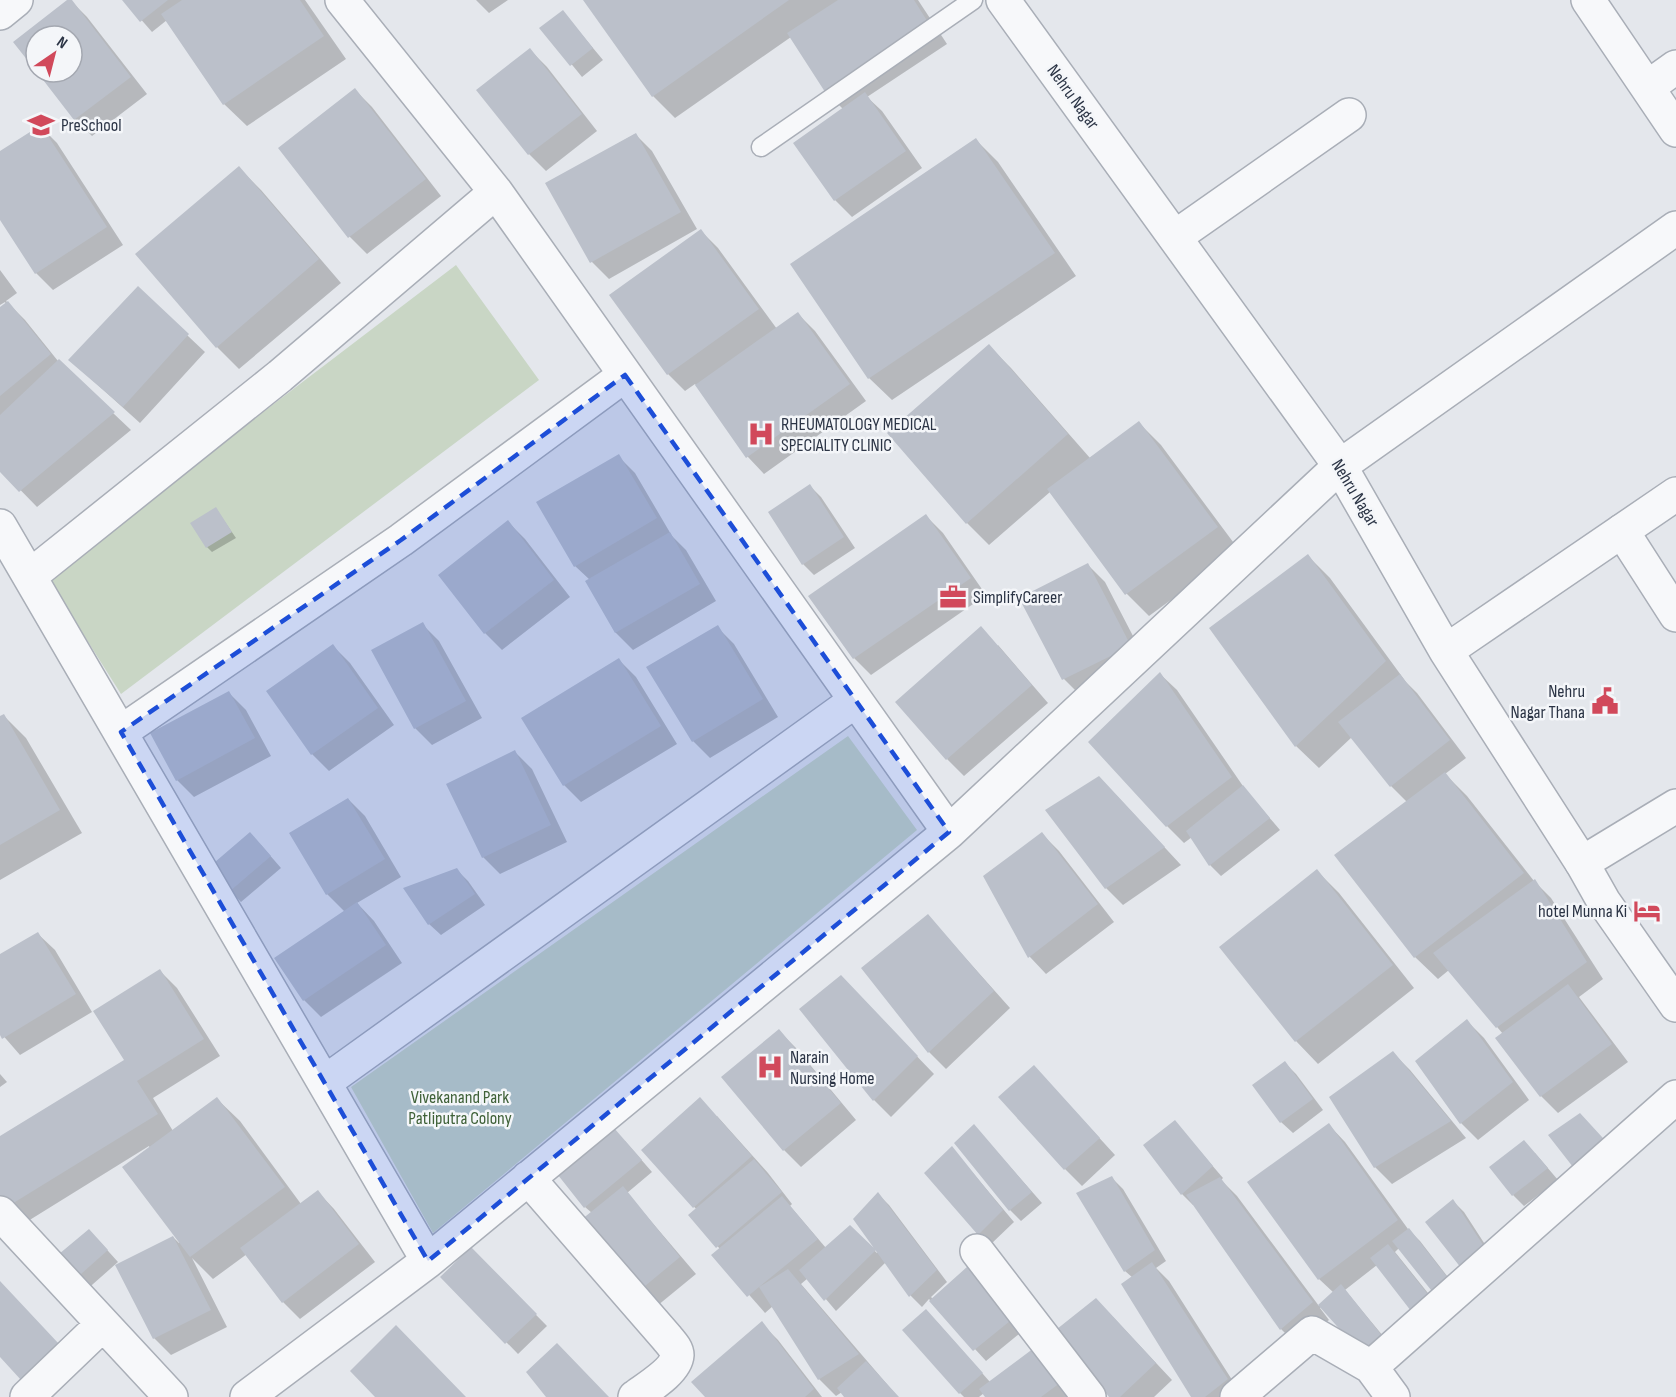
<svg xmlns="http://www.w3.org/2000/svg" width="1676" height="1397" viewBox="0 0 1676 1397" font-family="'Sofia Sans Condensed',sans-serif">
<style>
.green{fill:#c9d6c5}
.shadow{fill:#0003}
.building{fill:#bbc0ca}
.lines{fill:none;stroke-linecap:round;stroke-linejoin:round}
.service-casing{stroke:#a9aeb7;stroke-width:21}
.minor-casing{stroke:#a9aeb7;stroke-width:36}
.tertiary-casing{stroke:#a9aeb7;stroke-width:36}
.service{stroke:#f7f8fa;stroke-width:18}
.minor{stroke:#f7f8fa;stroke-width:33}
.tertiary{stroke:#f7f8fa;stroke-width:33}
.marked{fill:#1d4ed8;fill-opacity:0.2;stroke:#1d4ed8;stroke-width:4.5;stroke-dasharray:12 8;stroke-linejoin:round}
.labels{text-anchor:middle;dominant-baseline:central;stroke-width:5;stroke-linejoin:round;paint-order:stroke}
.street-label{font-size:18px;fill:#2b3445;stroke:#f4f6f9}
.poi-label{font-size:18px;fill:#2b3445;stroke:#f4f6f9;text-anchor:start}
.park-label{font-size:18px;fill:#3f6138;stroke:#f4f6f9}
</style>
<rect width="100%" height="100%" fill="#e4e7ec"/>
<path class="green" d="M456,265L539,380L121,694L47,577Z
M848,736L917,830L433,1233L351,1087Z"/>
<path class="shadow" d="M70,0L87,17L147,94L92,136L75,119L38,72H72V36H36V69L15,42Z
M124,0H305L346,59L247,126L224,104L167,20L152,32Z
M476,0H508L489,13Z
M585,0H918L947,44L867,97L882,111L922,168L852,217L835,200L843,109L828,94L791,37L675,118L653,96Z
M563,12L603,60L582,77L542,28Z
M530,50L547,67L597,131L546,171L529,154L479,90Z
M355,90L372,107L441,196L367,254L350,237L280,148Z
M40,126L57,143L123,245L53,290L36,273L0,217V153Z
M635,134L652,151L697,229L609,279L592,262L547,184Z
M976,140L998,162L1076,276L892,400L869,378L792,265Z
M239,168L261,190L341,283L239,369L217,347Z
M701,231L718,248L777,329L798,314L815,331L866,401L764,474L748,457L695,384L685,391L668,374Z
M0,270L17,293L6,301L25,320L58,361L131,430L37,507L0,469V309L6,304L5,302L0,305Z
M138,289L205,352L140,423L70,360Z
M989,346L1011,368L1090,458L1139,423L1161,445L1239,550L1149,616L1127,594L1050,492L989,545L967,523Z
M618,456L635,473L672,536L686,550L716,601L633,650L616,633L587,582L590,580L575,566Z
M810,486L821,497L855,548L814,575L803,564Z
M216,509L236,538L212,552L207,547Z
M926,516L943,533L986,595L871,675L854,658Z
M508,522L525,539L570,597L502,650L485,633L440,575Z
M1308,556L1330,578L1406,682L1417,693L1466,758L1445,774L1467,796L1534,881L1551,898L1603,979L1579,997L1628,1062L1558,1113L1541,1096L1503,1034L1449,970L1438,979L1415,957L1336,856L1407,802L1391,786L1352,737L1319,768L1296,746Z
M1088,565L1105,582L1147,663L1081,696L1064,679L1022,598Z
M422,624L439,641L482,718L432,745L415,728Z
M717,627L734,644L778,717L710,758L693,741Z
M998,645L1048,703L964,776L947,759Z
M333,646L350,663L394,725L329,771L312,754L268,692Z
M619,660L636,677L677,744L581,802L564,785L523,718Z
M1160,674L1177,690L1245,789L1280,830L1221,876L1210,865L1192,837L1184,843L1167,826Z
M229,693L246,710L271,756L194,797L177,780Z
M4,716L26,738L82,833L0,880V718Z
M515,752L532,769L567,842L500,874L483,857Z
M1116,795L1181,865L1123,905L1106,888Z
M348,799L365,816L401,877L357,903L374,921L402,963L321,1017L304,1000L276,958L345,912L327,894Z
M1042,834L1059,851L1114,922L1046,974L1030,957L985,876Z
M261,845L281,868L241,902L230,891Z
M457,870L468,881L485,905L441,935L429,924Z
M1317,871L1339,893L1414,988L1318,1064L1296,1041L1221,947Z
M928,916L1010,1008L946,1069L929,1052L863,968Z
M38,934L55,950L92,1012L20,1055L0,1032V956Z
M160,971L177,988L220,1056L153,1098L173,1131L217,1099L240,1121L301,1204L318,1192L334,1209L375,1262L300,1319L283,1302L247,1254L213,1279L192,1258L227,1327L171,1355L154,1338L173,1237L179,1243L180,1242L149,1146L20,1226L3,1210L0,1138L126,1060Z
M857,994L934,1074L891,1117L874,1100L801,1009Z
M1467,1021L1484,1038L1529,1100L1478,1140L1461,1123L1417,1061Z
M779,1031L796,1048L856,1120L801,1167L784,1150Z
M1393,1053L1410,1070L1466,1138L1392,1184L1375,1167L1331,1097Z
M1285,1063L1296,1074L1323,1110L1293,1133L1281,1122Z
M0,1074L7,1082L0,1087Z
M1050,1084L1115,1155L1082,1186L1065,1169Z
M717,1116L768,1173L792,1204L790,1206L826,1248L850,1227L877,1253L879,1252L878,1194L889,1205L947,1282L931,1297L933,1299L1030,1325L986,1361L929,1299L922,1307L911,1296L886,1262L836,1311L808,1278L801,1284L898,1397H846L842,1392L836,1396L819,1379L773,1306L765,1313L714,1255L720,1249L690,1215L697,1210L643,1150Z
M1175,1122L1223,1178L1221,1180L1237,1196L1319,1306L1334,1293L1319,1279L1249,1182L1329,1125L1345,1142L1408,1229L1420,1241L1461,1294L1399,1248L1395,1252L1440,1308L1377,1265L1345,1290L1393,1348L1322,1306L1320,1308L1329,1320L1298,1346L1281,1329L1194,1204L1193,1205L1182,1194Z
M974,1126L1042,1203L1021,1221L1010,1210Z
M625,1141L652,1172L627,1193L696,1274L657,1306L592,1213L585,1207Z
M952,1148L1014,1222L990,1245L979,1234Z
M1535,1153L1558,1180L1524,1206L1513,1195Z
M1112,1178L1123,1189L1166,1261L1156,1268L1169,1281L1243,1397H1192L1133,1278L1125,1271Z
M1453,1201L1464,1212L1499,1266L1477,1283Z
M100,1242L118,1262L84,1292L73,1281Z
M471,1249L547,1326L518,1354L442,1277Z
M1113,1317L1172,1380L1154,1397H1111Z
M937,1322L990,1382L1049,1358L1069,1397H987L984,1393L979,1397H964L960,1393Z
M761,1323L778,1340L822,1397H707Z"/>
<path class="building" d="M67,0H72L131,77L74,120L37,72H72V36H36V71L13,42Z
M122,0H168L140,22Z
M182,0H300L324,36L223,105L161,14Z
M583,0H789L652,97Z
M838,0H914L931,27L827,95L787,33Z
M563,10L593,48L570,66L539,28Z
M530,48L582,114L528,155L476,90Z
M355,88L426,179L348,238L278,148Z
M865,92L906,151L834,201L793,143Z
M41,125L107,227L35,274L0,220V151Z
M636,133L681,212L590,263L545,183Z
M976,138L1055,253L868,379L790,264Z
M239,166L319,259L216,348L135,254Z
M701,229L759,309L667,375L609,295Z
M138,286L189,334L123,407L68,360Z
M8,301L51,354L0,396V307Z
M798,312L850,384L746,458L695,385Z
M989,344L1068,434L966,524L887,433Z
M59,359L115,412L19,492L0,472V415Z
M1139,421L1218,527L1125,595L1047,489Z
M619,454L657,518L574,567L536,502Z
M810,484L844,537L802,565L768,512Z
M216,507L232,532L206,548L190,523Z
M926,514L971,578L853,659L808,596Z
M508,520L554,580L484,634L438,575Z
M670,532L700,584L615,633L585,581Z
M1308,554L1386,661L1295,747L1209,628Z
M1088,563L1131,646L1062,680L1019,598Z
M423,622L466,701L414,729L371,650Z
M718,625L763,699L692,742L646,667Z
M981,626L1032,685L946,760L895,702Z
M333,644L378,708L311,755L266,691Z
M619,658L661,726L563,786L521,718Z
M1160,672L1232,777L1166,827L1088,742Z
M1400,674L1450,740L1390,787L1338,722Z
M229,691L255,738L176,781L150,733Z
M4,714L60,810L0,845V716Z
M515,750L551,825L482,858L446,784Z
M1445,772L1524,873L1414,958L1334,855Z
M1099,776L1165,847L1105,889L1045,810Z
M1243,785L1270,818L1209,866L1186,831Z
M348,798L385,859L326,895L289,833Z
M250,832L271,856L229,892L208,868Z
M1042,832L1098,904L1028,958L983,876Z
M457,868L475,894L428,925L403,888Z
M1317,869L1393,965L1295,1042L1219,947Z
M1535,879L1587,962L1496,1028L1433,953Z
M357,902L386,945L303,1001L274,958Z
M928,914L994,991L928,1053L861,968Z
M38,932L76,994L2,1039L0,1035V954Z
M160,969L204,1039L137,1081L158,1114L2,1210L0,1208V1136L124,1060L93,1011Z
M841,975L918,1056L873,1101L799,1009Z
M1568,984L1612,1044L1540,1097L1495,1038Z
M1467,1019L1513,1082L1460,1124L1415,1061Z
M779,1029L841,1103L783,1151L721,1077Z
M1393,1051L1451,1121L1374,1168L1329,1097Z
M1285,1061L1313,1099L1280,1123L1252,1085Z
M1034,1065L1100,1138L1064,1170L998,1097Z
M217,1097L285,1187L190,1257L122,1167Z
M700,1097L752,1156L693,1208L641,1150Z
M1580,1113L1613,1149L1580,1176L1548,1135Z
M1175,1120L1213,1166L1181,1195L1143,1145Z
M1329,1123L1398,1220L1318,1280L1247,1182Z
M974,1124L1032,1192L1009,1211L954,1143Z
M614,1128L642,1160L584,1208L558,1175Z
M1524,1140L1548,1168L1512,1196L1489,1167Z
M952,1146L1003,1210L978,1235L924,1173Z
M754,1159L782,1192L716,1248L688,1215Z
M1112,1176L1155,1250L1124,1272L1076,1193Z
M1220,1177L1313,1302L1280,1330L1186,1195Z
M623,1186L680,1257L639,1291L581,1220Z
M318,1190L359,1244L282,1303L240,1248Z
M878,1192L937,1270L909,1297L853,1219Z
M782,1196L818,1239L759,1287L788,1269L859,1354L818,1380L759,1287L747,1297L711,1255Z
M1453,1199L1489,1254L1465,1273L1425,1222Z
M850,1225L876,1250L824,1301L799,1270Z
M1409,1228L1451,1282L1435,1295L1392,1241Z
M89,1229L108,1250L72,1282L53,1259Z
M173,1236L211,1310L153,1339L115,1265Z
M1388,1244L1430,1297L1411,1311L1370,1258Z
M471,1247L537,1314L505,1344L440,1277Z
M977,1258L1020,1313L973,1351L929,1301Z
M1152,1262L1228,1379L1205,1397H1191L1121,1284Z
M0,1281L59,1344L21,1380L0,1357Z
M1341,1284L1383,1337L1361,1353L1318,1305Z
M1096,1298L1156,1363L1120,1397H1109L1057,1329Z
M926,1309L983,1373L959,1394L902,1330Z
M762,1321L814,1389L805,1397H705L691,1382Z
M396,1325L466,1397H375L350,1371Z
M557,1343L609,1397H546L526,1372Z
M1038,1345L1064,1380L1041,1397H985L979,1389Z
M866,1361L899,1397H844L837,1388Z"/>
<g class="lines">
<defs>
<path id="service" d="M761,147L973,0"/>
<path id="minor" d="M342,0L496,192L949,832
M1588,0L1676,130
M1648,87L1676,67
M1175,237L1349,115
M0,526L428,1261
M1622,531L1676,615
M30,576L280,376L496,192
M121,732L401,540L625,375
M1582,863L1676,806
M325,1082L855,701
M528,1178L667,1338C671,1343 677,1349 677,1355C676,1371 647,1388 635,1397
M0,1213L171,1397
M977,1251L1089,1397
M27,1397L103,1324
M247,1397L428,1261L949,832L1340,466L1676,228
M1237,1397L1312,1333L1371,1367
M1393,1397L1371,1367L1676,1097"/>
<path id="tertiary" d="M1003,0L1340,466L1446,651L1582,863L1604,902L1676,1005
M0,13L16,0
M1446,651L1676,494"/>
</defs>
<use href="#service" class="service-casing"/>
<use href="#minor" class="minor-casing"/>
<use href="#tertiary" class="tertiary-casing"/>
<use href="#service" class="service"/>
<use href="#minor" class="minor"/>
<use href="#tertiary" class="tertiary"/>
</g>
<path class="marked" d="M625,375L949,832L428,1261L121,732L401,540Z"/>
<defs>
<symbol id="school-bare" viewBox="-9 -9 18 18"><path d="M0-5L7-2L0 1L-7-2ZM-4 1L0 2.5L4 1V4Q0 6-4 4Z" fill="#d1495b" stroke="#f4f6f9" stroke-width="2.5" paint-order="stroke"/></symbol>
<symbol id="hospital-bare" viewBox="-9 -9 18 18"><path d="M-5-5h3v3.5h4V-5h3V5h-3V1.5h-4V5h-3Z" fill="#d1495b" stroke="#f4f6f9" stroke-width="2.5" paint-order="stroke"/></symbol>
<symbol id="office-bare" viewBox="-9 -9 18 18"><path d="M-6-3h4V-5.5h4V-3h4V5H-6ZM-1-4.5V-3h2v-1.5ZM-6 0V1H6V0Z" fill="#d1495b" stroke="#f4f6f9" stroke-width="2.5" paint-order="stroke"/></symbol>
<symbol id="civic-bare" viewBox="-9 -9 18 18"><path d="M-.6-6.5H3V-4.5H.6V-3L4-1V1h2V6H-6V1h2V-1L-.6-3ZM-1.2 2.5V6h2.4V2.5Z" fill="#d1495b" stroke="#f4f6f9" stroke-width="2.5" paint-order="stroke"/></symbol>
<symbol id="hotel-bare" viewBox="-9 -9 18 18"><path d="M-6-4.5h1.5V1H6V5H4.5V3h-9V5H-6ZM-4 0a1.8 1.8 0 1 1 3.6 0ZM.5 0V-2.5h3Q6-2.5 6 0Z" fill="#d1495b" stroke="#f4f6f9" stroke-width="2.5" paint-order="stroke"/></symbol>
</defs>
<g fill-rule="evenodd">
<use href="#school-bare" x="22" y="106" width="38" height="38"/>
<use href="#hospital-bare" x="742" y="415" width="38" height="38"/>
<use href="#office-bare" x="934" y="578" width="38" height="38"/>
<use href="#civic-bare" x="1586" y="682" width="38" height="38"/>
<use href="#hotel-bare" x="1628" y="892" width="38" height="38"/>
<use href="#hospital-bare" x="751" y="1048" width="38" height="38"/>
</g>
<g class="labels">
<g class="street-label">
<text transform="translate(1073 97) rotate(54)">Nehru Nagar</text>
<text transform="translate(1355 493) rotate(59)">Nehru Nagar</text>
</g>
<g class="poi-label">
<text x="61" y="125">PreSchool</text>
<text x="781" y="424">RHEUMATOLOGY MEDICAL<tspan x="781" dy="21">SPECIALITY CLINIC</tspan></text>
<text x="973" y="597">SimplifyCareer</text>
<text x="1585" y="691" text-anchor="end">Nehru<tspan x="1585" dy="21">Nagar Thana</tspan></text>
<text x="1627" y="911" text-anchor="end">hotel Munna Ki</text>
<text x="790" y="1057">Narain<tspan x="790" dy="21">Nursing Home</tspan></text>
</g>
<g class="park-label">
<text x="460" y="1097">Vivekanand Park<tspan x="460" dy="21">Patliputra Colony</tspan></text>
</g>
</g>
<g transform="translate(54 54) rotate(35)"><circle r="28" fill="#f4f6f9" stroke="#a4a8b1" stroke-width="1.5"/>
<path d="M0-4.5L10 22L0 15L-10 22Z" fill="#d1495b"/>
<text y="-9" font-size="16" font-weight="bold" text-anchor="middle" fill="#2b3445">N</text>
</g>
</svg>
